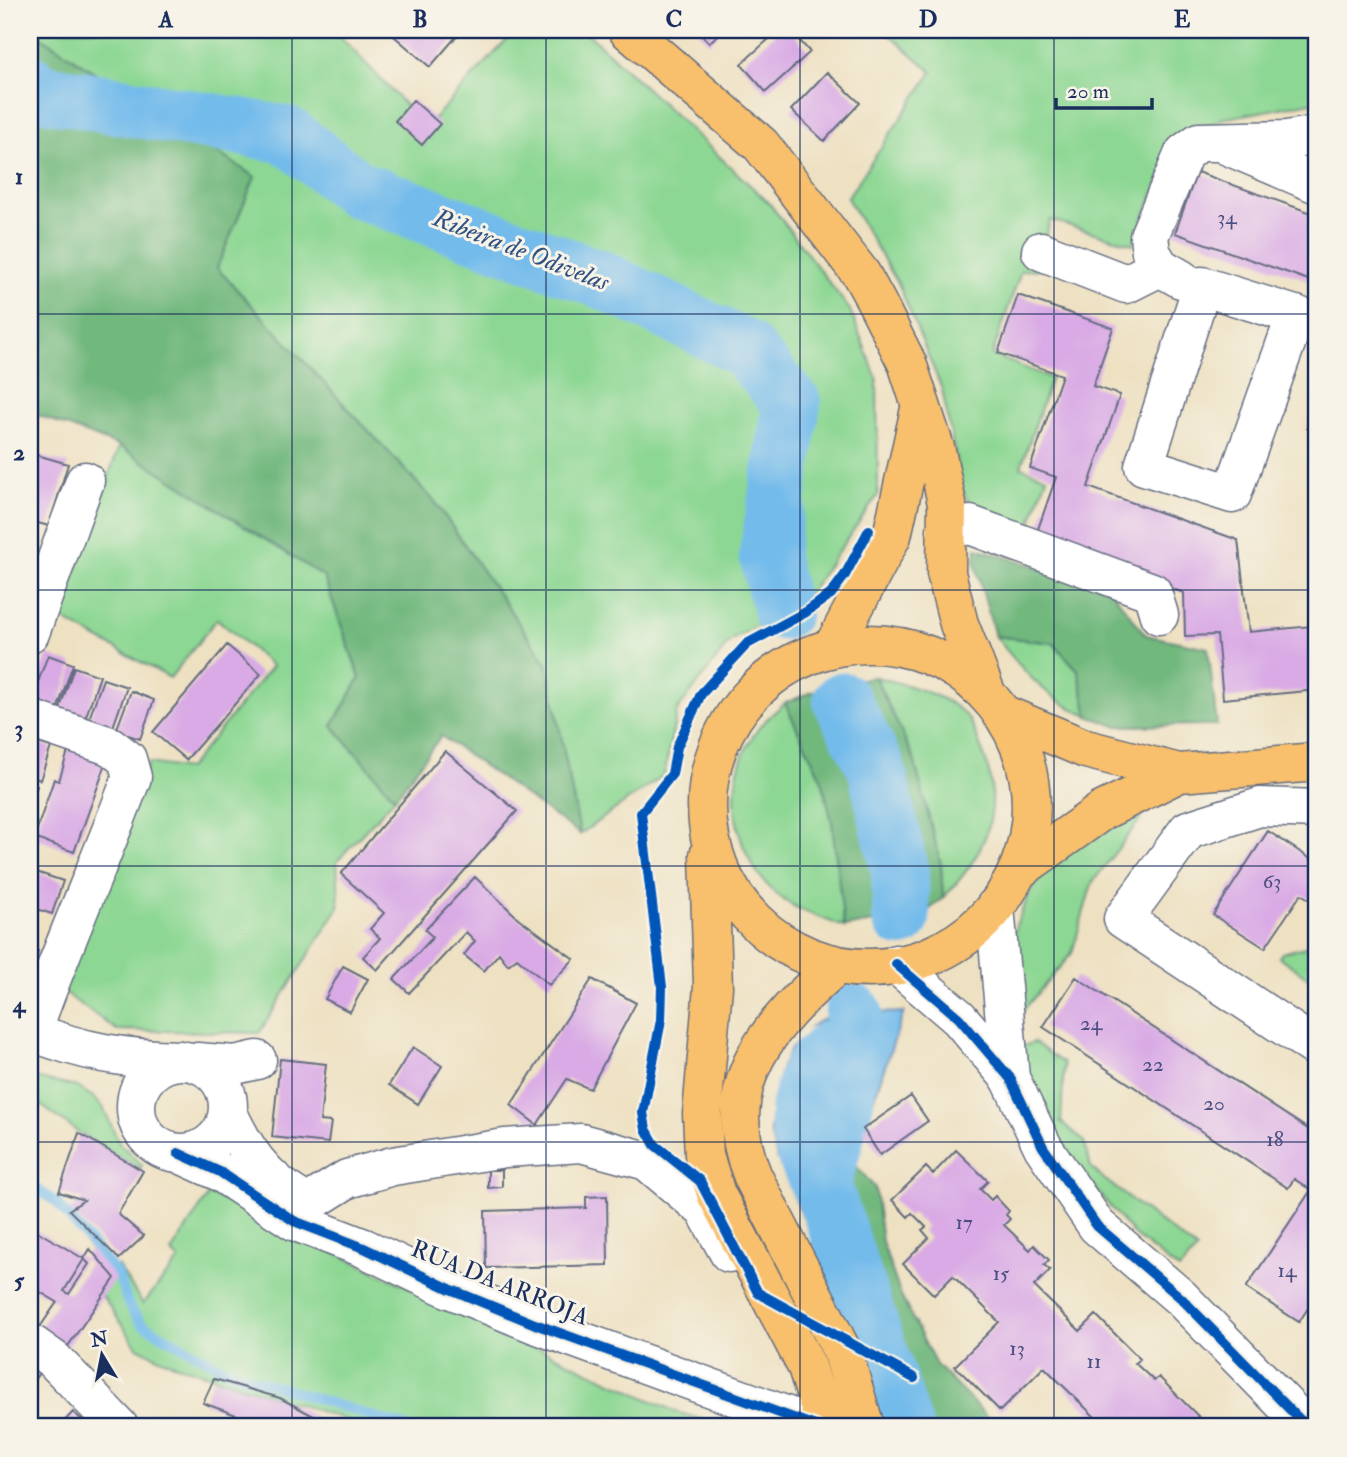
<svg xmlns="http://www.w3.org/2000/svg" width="1347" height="1457" viewBox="0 0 1347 1457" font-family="'IM FELL Double Pica',serif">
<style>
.green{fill:#8cd793;stroke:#548378;stroke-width:2}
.forest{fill:#71b87d;stroke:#46746e;stroke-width:2}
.water{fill:#73bbeb;stroke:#4775a4;stroke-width:2}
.pier{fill:#eee1c2}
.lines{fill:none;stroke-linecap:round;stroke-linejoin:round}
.stream{stroke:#73bbeb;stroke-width:10}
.river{stroke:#73bbeb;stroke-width:58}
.building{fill:#d9aae5;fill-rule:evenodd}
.minor-casing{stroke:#656d81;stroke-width:41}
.major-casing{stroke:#656d81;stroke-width:41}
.minor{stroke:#fff;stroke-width:38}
.major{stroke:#f8bf6c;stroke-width:38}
.cycleway-casing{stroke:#f7f3e8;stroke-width:15}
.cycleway{stroke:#0057b8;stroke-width:10}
.grid{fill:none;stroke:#1b2f5e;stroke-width:2;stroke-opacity:0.55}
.labels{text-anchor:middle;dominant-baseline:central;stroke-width:6;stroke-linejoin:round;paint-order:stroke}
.number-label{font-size:21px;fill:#4a4e80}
.street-label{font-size:24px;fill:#1b2f5e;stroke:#f7f3e8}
.water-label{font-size:26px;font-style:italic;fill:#315281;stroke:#f7f3e8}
.neatline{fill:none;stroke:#1b2f5e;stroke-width:2.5}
.grid-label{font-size:23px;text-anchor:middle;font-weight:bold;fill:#1b2f5e}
</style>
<rect width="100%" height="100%" fill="#f7f3e8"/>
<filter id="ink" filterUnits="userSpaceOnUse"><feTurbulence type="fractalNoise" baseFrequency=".0143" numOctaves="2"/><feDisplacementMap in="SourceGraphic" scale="14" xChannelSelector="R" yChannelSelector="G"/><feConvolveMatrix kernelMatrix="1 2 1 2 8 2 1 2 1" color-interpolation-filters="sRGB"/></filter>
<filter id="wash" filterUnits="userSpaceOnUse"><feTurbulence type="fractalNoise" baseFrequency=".00686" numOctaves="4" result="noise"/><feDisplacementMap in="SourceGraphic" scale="28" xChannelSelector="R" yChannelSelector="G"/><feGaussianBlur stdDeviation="1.57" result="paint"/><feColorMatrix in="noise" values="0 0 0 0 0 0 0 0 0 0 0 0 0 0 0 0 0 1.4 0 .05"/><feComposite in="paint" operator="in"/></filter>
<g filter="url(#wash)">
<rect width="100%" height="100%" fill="#eee1c2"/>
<path class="green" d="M31,30H334L426,127L516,30H584L769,203L850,310L877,379L878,495L807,596L730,641L677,711L664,775L580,834L547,664L435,502L216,268L118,89Z
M884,30H1317V101L1222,119L1176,139L1133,244L1050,220L1038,269L1021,271L992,355L1051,378L1021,467L1047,477L1029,528L969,503L962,489L942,389L899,285L847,198L932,72Z
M119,446L324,577L360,678L332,726L395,798L337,861L339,907L259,1033L117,1030L60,990L149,763L188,769L272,666L217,619L170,678L60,618Z
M995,636L1053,643L1078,670L1088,716C1044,698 1024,671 995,636Z
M875,677C902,683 951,696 968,718C973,725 976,736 979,743C1007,806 988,852 943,898L941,865L914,759Z
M785,703L822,780L832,822L844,927C820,917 791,909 773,891C730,850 721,777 758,729C765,719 776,711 785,703Z
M1149,808L1092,883L1072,953L1021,1013L1011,947L1016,925L1031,890L1047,865L1077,842Z
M1317,944V984L1279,957L1282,953Z
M1034,1042L1064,1064L1061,1122L1084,1141L1091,1167L1100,1176L1197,1250L1179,1270L1134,1235L1069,1158L1014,1050Z
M30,1077L77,1087L93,1097L103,1107L119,1143L142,1165L140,1169L79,1133L38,1103L30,1116Z
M209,1194L676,1412L731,1427H368L168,1362L137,1347L101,1294L118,1266L143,1304L179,1260L171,1252Z"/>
<path class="forest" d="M30,30L255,177L217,268L435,502L547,664L580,834L441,736L395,798L332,726L360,678L324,577L119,446L30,412Z
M976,548L1110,589L1146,635L1208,648L1217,725L1116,726L1088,716L1078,670L1053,643L995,636L975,564Z
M875,677L914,759L941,865L943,898L925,913L844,927L832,822L822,780L785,703L835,683Z
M852,1161L875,1188L882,1242L901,1296L936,1365L997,1427H889L855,1324L815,1241Z"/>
<path class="water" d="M904,1012L852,1161L815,1241C799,1208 774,1170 770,1133C765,1093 785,1036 824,1019C839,1013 886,1013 904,1012Z"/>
<path class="pier" d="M814,1027L790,1048L780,1069L771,1102L769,1132L776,1159L815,1245L773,1161L766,1132L768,1102L776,1068L788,1046L801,1031Z"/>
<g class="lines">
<path class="stream" d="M30,1184L56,1202L118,1275L129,1306L142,1324L226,1370L406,1427"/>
<path class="river" d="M30,84L39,92L287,135L357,189L605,281L744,348L792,403L768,555L782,611
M842,701L876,767L900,872L901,918
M854,1013L845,1101L822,1184L904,1427"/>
</g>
<g id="blocks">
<path class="building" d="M387,30H462L430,67Z
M697,30H723L709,43Z
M779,30H790L810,52L766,92L741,64Z
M827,72L860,103L824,141L791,110Z
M413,100L440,124L422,145L395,121Z
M1197,172L1317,215V283L1175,233Z
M1018,295L1113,328L1093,386L1120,395L1088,487L1238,540L1249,632L1312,626L1317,690L1223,699L1217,635L1185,636L1184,593L1035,538L1056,477L1030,468L1062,375L998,353Z
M1316,393H1317V431L1307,428Z
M30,453L68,464L49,526L30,521Z
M227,645L261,674L186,760L153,732Z
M48,655L73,664L57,710L31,701Z
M74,667L100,676L84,722L58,714Z
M103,679L127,687L113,727L89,719Z
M131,691L154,700L140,739L116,731Z
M30,740L51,747L40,780L30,776Z
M69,748L107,761L74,852L34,838L54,779L59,781Z
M445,751L517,811L377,970L363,957L380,938L370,929L384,913L341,874Z
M30,783L37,786L30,806Z
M1268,831L1317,863V904L1301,894L1265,948L1213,915Z
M30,870L63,881L52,914L30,907Z
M475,877L518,918L574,959L549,985L517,958L508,965L499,953L484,971L464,955L475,941L466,932L409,993L394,979L433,937L425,930Z
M30,948L38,951L30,973Z
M343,966L368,979L350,1012L325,999Z
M1076,977L1317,1135L1313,1150L1317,1153V1294L1299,1322L1246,1288L1311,1190L1294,1179L1288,1188L1043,1027Z
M592,979L636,1003L590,1089L567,1079L537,1125L511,1105Z
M413,1047L442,1066L418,1104L389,1085Z
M280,1059L326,1064L320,1121L331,1122L328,1143L272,1137Z
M911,1096L928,1121L880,1155L863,1129Z
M79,1133L143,1171L118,1214L144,1236L119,1259L69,1210L84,1200L59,1192Z
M956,1150L988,1181L980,1189L991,1200L995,1196L1009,1211L1006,1215L1010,1219L1004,1225L1030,1250L1034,1245L1049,1260L1044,1265L1050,1270L1034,1286L1080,1331L1096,1315L1140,1359L1135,1363L1154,1381L1159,1377L1209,1427H1105L1044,1367L1000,1411L955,1366L999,1322L953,1276L934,1295L903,1264L929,1238L922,1230L926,1227L912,1213L908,1217L892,1200L926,1167L933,1174Z
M488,1170H502V1187L488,1188Z
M607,1196L608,1265L486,1268L485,1211L586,1208V1197Z
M30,1227L84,1259L90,1249L115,1278L68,1346L40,1327L57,1302L30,1286ZM84,1259L89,1264L69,1294L64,1291Z
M30,1364L40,1371L30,1387Z
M214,1379L280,1398L334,1427H295L277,1416L269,1427L203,1403Z
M73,1412L90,1427H59Z"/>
</g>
</g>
<g filter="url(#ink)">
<use href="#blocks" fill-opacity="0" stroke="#656d81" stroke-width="2"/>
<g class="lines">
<defs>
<path id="minor" d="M1228,146L1317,184
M1041,251L1126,284L1160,267L1181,279
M1160,267L1151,252L1149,236L1184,153L1199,142L1287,140L1317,135
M1296,315L1232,494L1144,466L1202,286L1317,322
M946,530L970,525L1152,592L1159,615
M30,633L85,481
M30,719L110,746L127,759L132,777C100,863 62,946 32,1032
M1317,809L1260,807L1188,830L1123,919L1317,1048
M995,907L1010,1078
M896,964L959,1018L1010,1078L1043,1147L1097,1226L1181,1298L1307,1427
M30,1031C83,1052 123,1059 181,1060
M136 1107a46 46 0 1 1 92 0a46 46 0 1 1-92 0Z
M197,1062L235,1065L257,1060
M228,1113C245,1150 263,1177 298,1198
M178,1153L220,1172L294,1221L364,1248L450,1289L535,1324L818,1427
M307,1204L347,1179L393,1166L505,1148L581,1143L647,1161L705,1210L729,1253
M30,1343L54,1360L119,1427"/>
<path id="major" d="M628,30L761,145L861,274L877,303L907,363L936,451L947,504L946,573L959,624L985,690
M707 806a162 162 0 1 1 324 0a162 162 0 1 1-324 0Z
M833,647L892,536L920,409
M1005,715L1086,749L1179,773L1317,762
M709,855L713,987L702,1114L704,1155L716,1194L807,1367L826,1427
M1019,870L1102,811L1179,773
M837,965C770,1024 714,1082 753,1177L843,1353L865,1427"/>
</defs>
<use href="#minor" class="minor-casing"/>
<use href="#major" class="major-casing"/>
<use href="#minor" class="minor"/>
<use href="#major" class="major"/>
<defs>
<path id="cycleway" d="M869,530L845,575L831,594L806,612L747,644L701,694L677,747L672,774L641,813L662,987L661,1020L643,1113L646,1129L655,1145L700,1181L758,1293L914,1378
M896,964L959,1018L1010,1078L1043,1147L1097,1226L1181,1298L1307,1427
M178,1153L220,1172L294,1221L364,1248L450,1289L535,1324L818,1427"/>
</defs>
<use href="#cycleway" class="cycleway-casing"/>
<use href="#cycleway" class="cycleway"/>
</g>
</g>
<path class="grid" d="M292,30V1427M546,30V1427M800,30V1427M1054,30V1427M30,314H1317M30,590H1317M30,866H1317M30,1142H1317"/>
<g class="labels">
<g class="number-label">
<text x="1227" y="217">34</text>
<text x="1272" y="881">63</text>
<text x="1091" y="1023">24</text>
<text x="1153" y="1064">22</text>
<text x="1214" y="1103">20</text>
<text x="1275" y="1139">18</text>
<text x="964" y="1222">17</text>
<text x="1287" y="1270">14</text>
<text x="1001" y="1273">15</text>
<text x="1017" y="1348">13</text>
<text x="1094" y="1361">11</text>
</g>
<g class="street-label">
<text transform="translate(500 1283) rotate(22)">RUA DA ARROJA</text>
</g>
<g class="water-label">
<text transform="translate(521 250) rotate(21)">Ribeira de Odivelas</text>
</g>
</g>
<rect width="1347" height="1457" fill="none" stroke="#f7f3e8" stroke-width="77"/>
<g transform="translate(102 1355) rotate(350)" stroke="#f7f3e8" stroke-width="5" paint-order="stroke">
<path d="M0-5L12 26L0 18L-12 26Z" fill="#1b2f5e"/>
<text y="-10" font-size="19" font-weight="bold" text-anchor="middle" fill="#1b2f5e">N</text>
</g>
<path d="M1056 98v10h96v-10" fill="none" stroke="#1b2f5e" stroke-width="3.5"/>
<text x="1067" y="98" font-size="21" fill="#1b2f5e" stroke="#f7f3e8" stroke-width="5" paint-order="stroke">20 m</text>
<rect x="38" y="38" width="1270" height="1380" class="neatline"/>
<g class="grid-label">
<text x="166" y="27">A</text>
<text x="420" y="27">B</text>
<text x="674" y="27">C</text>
<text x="928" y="27">D</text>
<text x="1182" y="27">E</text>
<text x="19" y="184">1</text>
<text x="19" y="460">2</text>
<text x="19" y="736">3</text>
<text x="19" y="1012">4</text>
<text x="19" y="1288">5</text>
</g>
</svg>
